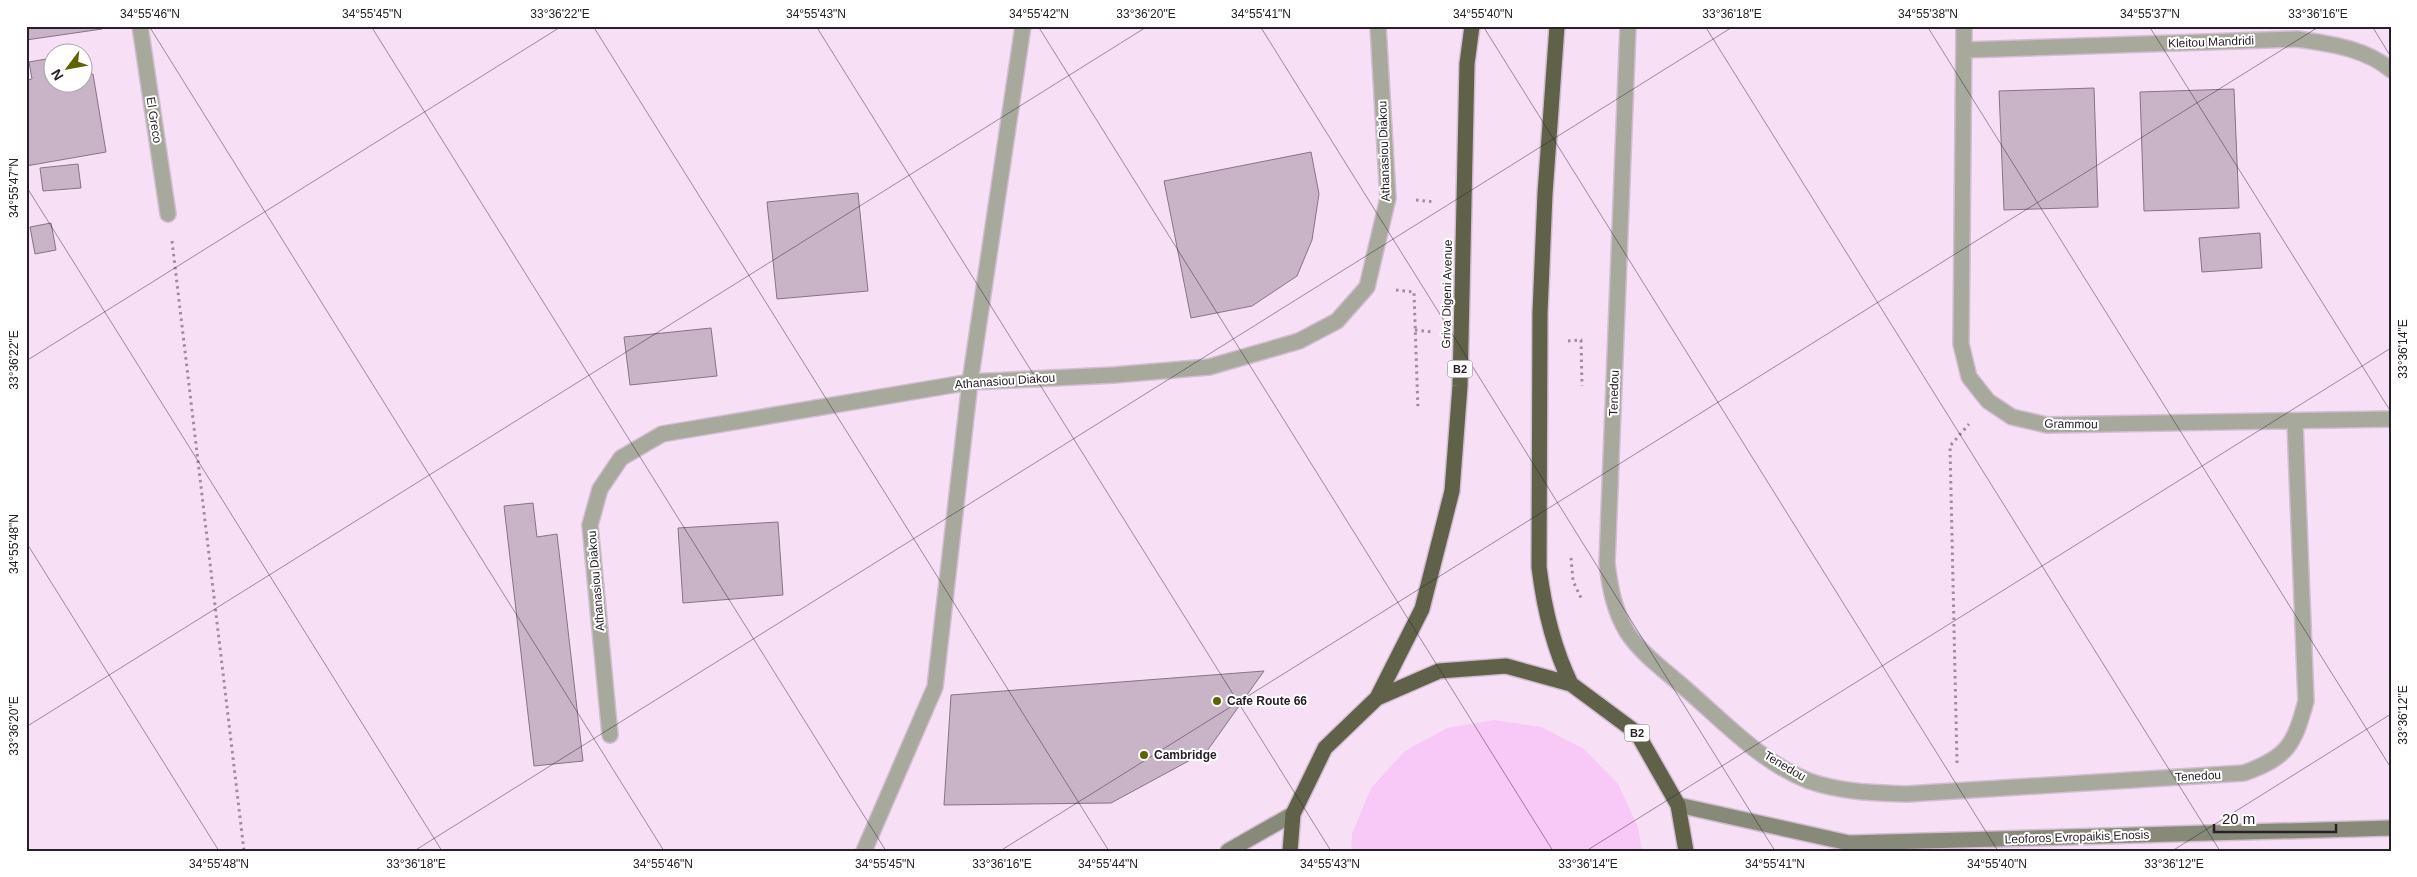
<svg xmlns="http://www.w3.org/2000/svg" width="2417" height="877" viewBox="0 0 2417 877" font-family="Helvetica,sans-serif">
<style>
.green{fill:#f8c8f6}
.building{fill:#c9b3c7;stroke:#877386}
.lines{fill:none;stroke-linecap:round;stroke-linejoin:round}
.street-casing{stroke:#d2bdd1;stroke-width:18}
.secondary-casing{stroke:#d2bdd1;stroke-width:18}
.highway-casing{stroke:#d2bdd1;stroke-width:18}
.path{stroke:#9d8d9d;stroke-width:3;stroke-dasharray:2.5 4;stroke-linecap:butt}
.street{stroke:#a8a99d;stroke-width:15}
.secondary{stroke:#888a79;stroke-width:15}
.highway{stroke:#5f6148;stroke-width:15}
.ticks{fill:none;stroke:#282028;stroke-width:1;stroke-opacity:0.45}
.poi-dot{fill:#5f6400;stroke:#fff;stroke-width:2}
.labels{text-anchor:middle;dominant-baseline:central;stroke-width:4;stroke-linejoin:round;paint-order:stroke}
.shield{fill:#fff;stroke:#686368;stroke-width:1}
.shield-label{font-size:11px;font-weight:bold;fill:#282028}
.street-label{font-size:12px;fill:#282028;stroke:#fff}
.poi-label{font-size:12px;font-weight:bold;fill:#282028;stroke:#fff;text-anchor:start}
.neatline{fill:none;stroke:#282028;stroke-width:2}
.ticks-label{font-size:12px;text-anchor:middle;fill:#282028}
</style>
<rect width="100%" height="100%" fill="#f7e0f6"/>
<path class="green" d="M1494,720L1541,727L1584,749L1618,784L1638,827L1642,851H1351L1352,834L1371,788L1405,751L1447,728Z"/>
<path class="building" d="M26,26H102V29L26,40Z
M52,58V82H82V75L93,74L106,152L26,166V80L32,79L29,62Z
M2094,88L2098,207L2004,210L1999,91Z
M2234,89L2239,208L2144,211L2140,92Z
M1311,152L1319,194L1312,240L1297,276L1252,306L1191,318L1164,181Z
M78,164L81,188L43,191L40,168Z
M858,193L868,291L777,299L767,202Z
M51,223L56,250L35,254L30,227Z
M2260,233L2262,268L2202,272L2199,238Z
M711,328L717,376L630,385L624,337Z
M533,503L537,537L557,534L583,761L534,766L504,506Z
M778,522L783,595L683,603L678,528Z
M1264,671L1207,751L1111,803L944,805L951,695Z"/>
<g class="lines">
<defs>
<path id="street" d="M140,26L168,214
M1628,26L1607,563C1610,588 1614,610 1627,632C1642,655 1667,672 1687,690C1724,722 1762,763 1809,781C1841,792 1873,793 1907,794L2244,773C2288,757 2294,745 2306,701L2295,422
M1964,26L1961,344L1969,377L1988,401L2012,417L2047,425L2391,419
M1964,50L2297,39C2330,44 2365,48 2391,70
M610,735L590,525L600,489L621,458L662,434L970,382L1114,375L1209,367L1299,341L1337,321L1367,287L1388,198L1378,26
M864,851L935,687L970,382L1023,26"/>
<path id="secondary" d="M1678,805L1849,843L2391,828
M1228,851L1293,814"/>
<path id="highway" d="M1557,26L1545,194L1540,313L1539,567C1544,608 1553,647 1571,684
M1377,698L1422,609L1452,491L1460,386L1467,64L1472,26
M1290,851L1293,814L1325,748L1377,698L1439,671L1506,666L1571,684L1637,733L1678,805L1686,851"/>
</defs>
<use href="#street" class="street-casing"/>
<use href="#secondary" class="secondary-casing"/>
<use href="#highway" class="highway-casing"/>
<path class="path" d="M1416,200L1435,202
M172,241L244,851
M1396,290L1414,292L1418,410
M1415,330L1432,332
M1568,341L1581,340L1582,386
M1571,558L1573,581L1581,598
M1957,763L1950,446L1969,424"/>
<use href="#street" class="street"/>
<use href="#secondary" class="secondary"/>
<use href="#highway" class="highway"/>
</g>
<path class="ticks" d="M149,26L664,851M371,26L886,851M593,26L1109,851M816,26L1331,851M1038,26L1553,851M1260,26L1775,851M1483,26L1998,851M1705,26L2220,851M1927,26L2391,768M2149,26L2391,412M2372,26L2391,57M26,186L442,851M26,361L562,26M26,542L219,851M26,727L1148,26M414,851L1734,26M1000,851L2320,26M1586,851L2391,348M2172,851L2391,714"/>
<g class="poi-dot">
<circle cx="1217" cy="701" r="5"/>
<circle cx="1144" cy="755" r="5"/>
</g>
<g class="labels">
<g class="shield">
<rect x="1447.5" y="360.5" width="25" height="17" rx="4"/>
<rect x="1624.5" y="724.5" width="25" height="17" rx="4"/>
</g>
<g class="shield-label">
<text x="1460" y="369">B2</text>
<text x="1637" y="733">B2</text>
</g>
<g class="street-label">
<text transform="translate(2211 42) rotate(-2)">Kleitou Mandridi</text>
<text transform="translate(154 120) rotate(81)">El Greco</text>
<text transform="translate(1384 151) rotate(-92)">Athanasiou Diakou</text>
<text transform="translate(1447 294) rotate(-89)">Griva Digeni Avenue</text>
<text transform="translate(1005 381) rotate(-4)">Athanasiou Diakou</text>
<text transform="translate(1614 393) rotate(-88)">Tenedou</text>
<text transform="translate(2071 424) rotate(1)">Grammou</text>
<text transform="translate(596 581) rotate(-95)">Athanasiou Diakou</text>
<text transform="translate(1785 766) rotate(31)">Tenedou</text>
<text transform="translate(2198 776) rotate(-3)">Tenedou</text>
<text transform="translate(2077 837) rotate(-2)">Leoforos Evropaikis Enosis</text>
</g>
<g class="poi-label">
<text x="1227" y="701">Cafe Route 66</text>
<text x="1154" y="755">Cambridge</text>
</g>
</g>
<rect width="2417" height="877" fill="none" stroke="#ffffff" stroke-width="55"/>
<g transform="translate(68 68) rotate(238)"><circle r="24" fill="#ffffff" stroke="#a9a6a9"/>
<path d="M0-4L9 19L0 12L-9 19Z" fill="#5f6400"/>
<text y="-8" font-size="14" font-weight="bold" text-anchor="middle" fill="#282028">N</text>
</g>
<path d="M2214 824v8h122v-8" fill="none" stroke="#282028" stroke-width="2.5"/>
<text x="2222" y="824" font-size="15" fill="#282028" stroke="#ffffff" stroke-width="4" paint-order="stroke">20 m</text>
<rect x="28" y="28" width="2362" height="822" class="neatline"/>
<g class="ticks-label">
<text x="150" y="18">34°55'46"N</text>
<text x="372" y="18">34°55'45"N</text>
<text x="560" y="18">33°36'22"E</text>
<text x="816" y="18">34°55'43"N</text>
<text x="1039" y="18">34°55'42"N</text>
<text x="1146" y="18">33°36'20"E</text>
<text x="1261" y="18">34°55'41"N</text>
<text x="1483" y="18">34°55'40"N</text>
<text x="1732" y="18">33°36'18"E</text>
<text x="1928" y="18">34°55'38"N</text>
<text x="2150" y="18">34°55'37"N</text>
<text x="2318" y="18">33°36'16"E</text>
<text transform="translate(14 188) rotate(-90)" y="4">34°55'47"N</text>
<text transform="translate(2403 349) rotate(-90)" y="4">33°36'14"E</text>
<text transform="translate(14 360) rotate(-90)" y="4">33°36'22"E</text>
<text transform="translate(14 544) rotate(-90)" y="4">34°55'48"N</text>
<text transform="translate(2403 715) rotate(-90)" y="4">33°36'12"E</text>
<text transform="translate(14 726) rotate(-90)" y="4">33°36'20"E</text>
<text x="219" y="868">34°55'48"N</text>
<text x="416" y="868">33°36'18"E</text>
<text x="663" y="868">34°55'46"N</text>
<text x="885" y="868">34°55'45"N</text>
<text x="1002" y="868">33°36'16"E</text>
<text x="1108" y="868">34°55'44"N</text>
<text x="1330" y="868">34°55'43"N</text>
<text x="1588" y="868">33°36'14"E</text>
<text x="1775" y="868">34°55'41"N</text>
<text x="1997" y="868">34°55'40"N</text>
<text x="2174" y="868">33°36'12"E</text>
</g>
</svg>
